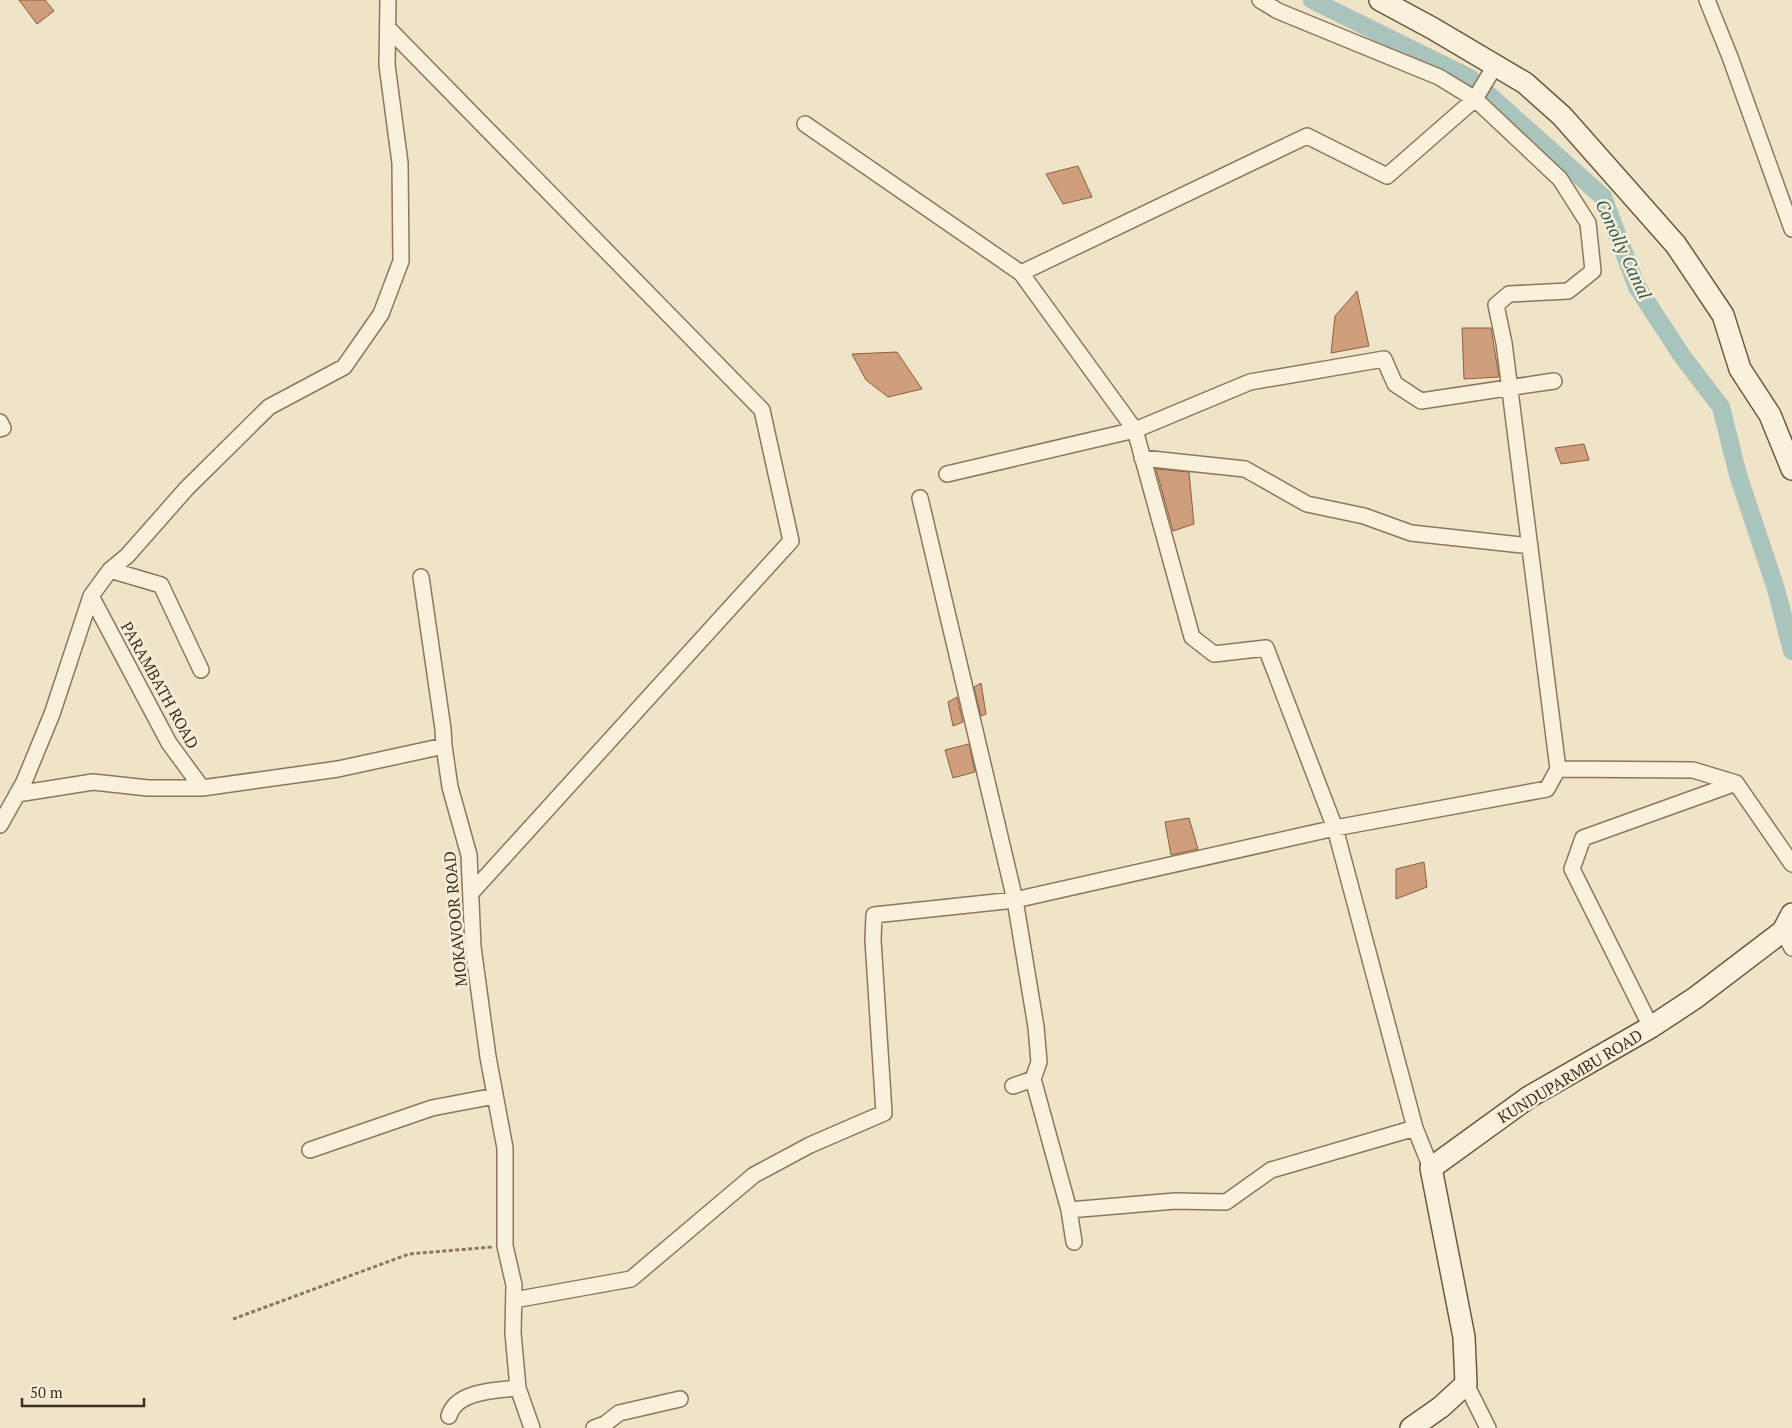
<svg xmlns="http://www.w3.org/2000/svg" width="1792" height="1428" viewBox="0 0 1792 1428" font-family="'PT Serif',serif">
<style>
.lines{fill:none;stroke-linecap:round;stroke-linejoin:round}
.canal{stroke:#a9c4bc;stroke-width:18}
.building{fill:#cf9f7d;stroke:#8d5f41}
.street-casing{stroke:#8d765c;stroke-width:18}
.secondary-casing{stroke:#6f573f;stroke-width:24}
.path{stroke:#8d765c;stroke-width:3;stroke-dasharray:4 2.5;stroke-linecap:butt}
.street{stroke:#faf1dc;stroke-width:15}
.secondary{stroke:#faf1dc;stroke-width:21}
.labels{text-anchor:middle;dominant-baseline:central;stroke-width:5;stroke-linejoin:round;paint-order:stroke}
.street-label{font-size:16px;fill:#3d2e20;stroke:#f7eed8}
.water-label{font-size:18px;font-style:italic;fill:#2f5d5a;stroke:#f7eed8}
</style>
<rect width="100%" height="100%" fill="#f0e4c8"/>
<g class="lines">
<path class="canal" d="M1312,0L1470,78L1603,197L1637,287L1682,356L1721,407L1738,475L1776,589L1792,651"/>
</g>
<path class="building" d="M19,0H45L54,11L37,24Z
M1078,166L1092,197L1063,204L1046,174Z
M1357,291L1369,346L1331,353L1335,316Z
M1462,328H1491L1499,377L1464,379Z
M897,352L922,389L888,397L866,380L852,354Z
M1584,444L1589,460L1561,464L1555,448Z
M1156,469L1189,472L1194,524L1173,531Z
M981,683L986,714L981,716L974,687Z
M957,697L963,722L953,726L948,702Z
M969,744L975,772L953,778L945,750Z
M1189,818L1198,849L1171,855L1165,822Z
M1424,862L1427,887L1396,899V869Z"/>
<g class="lines">
<defs>
<path id="street" d="M1707,0L1730,57L1792,229
M388,28L762,410L791,541L471,893
M805,124L1021,273L1307,136L1387,176L1475,99L1496,64
M1021,273L1135,430L1192,637L1214,654L1266,648L1335,828L1415,1128L1431,1168
M0,422L3,428L0,429
M1142,458L1245,469L1307,504L1364,516L1411,533L1530,546
M947,474L1135,430L1250,382L1384,359L1395,384L1421,401L1554,381
M920,498L1015,900L1036,1027L1039,1062L1033,1079L1013,1086
M110,570L161,585L201,670
M421,577L443,729L444,746
M91,596L169,743L202,788
M1558,769L1693,770L1736,783L1792,864
M17,794L93,782L148,788H202L338,769L444,746L450,787L469,855L473,947L488,1057L505,1148V1246L514,1285L513,1333L518,1388L532,1428
M0,825L24,782L52,714L91,596L110,570L127,556L187,488L269,407L344,367L381,314L401,261L400,163L387,65L388,0
M1783,931L1792,948
M1651,1027L1572,869L1583,838L1736,783
M1033,1079L1069,1210L1074,1242
M310,1150L432,1108L495,1096
M1069,1210L1175,1201L1226,1202L1271,1170L1415,1128
M514,1300L631,1279L754,1175L810,1145L884,1113L873,940L874,915L1015,900L1335,828L1547,789L1558,769L1504,343L1496,305L1509,294L1568,291L1593,271L1588,223L1560,179L1475,99L1439,77L1278,11L1260,0
M1466,1384L1488,1428
M449,1416C456,1391 496,1390 518,1388
M594,1428L605,1424L619,1413L680,1399"/>
<path id="secondary" d="M1380,0L1432,28L1525,83L1562,116L1676,245L1723,315L1740,369L1770,415L1792,469
M1411,1428L1441,1407L1466,1384L1464,1337L1431,1168L1529,1097L1651,1027L1695,998L1783,931L1792,914"/>
</defs>
<use href="#street" class="street-casing"/>
<use href="#secondary" class="secondary-casing"/>
<path class="path" d="M233,1319L409,1254L492,1247"/>
<use href="#street" class="street"/>
<use href="#secondary" class="secondary"/>
</g>
<g class="labels">
<g class="street-label">
<text transform="translate(160 685) rotate(61)">PARAMBATH ROAD</text>
<text transform="translate(455 919) rotate(-95)">MOKAVOOR ROAD</text>
<text transform="translate(1570 1076) rotate(-31)">KUNDUPARMBU ROAD</text>
</g>
<g class="water-label">
<text transform="translate(1624 249) rotate(65)">Conolly Canal</text>
</g>
</g>
<path d="M22 1398v8h122v-8" fill="none" stroke="#3d2e20" stroke-width="2.5"/>
<text x="30" y="1398" font-size="15" fill="#3d2e20" stroke="#f7eed8" stroke-width="4" paint-order="stroke">50 m</text>
</svg>
